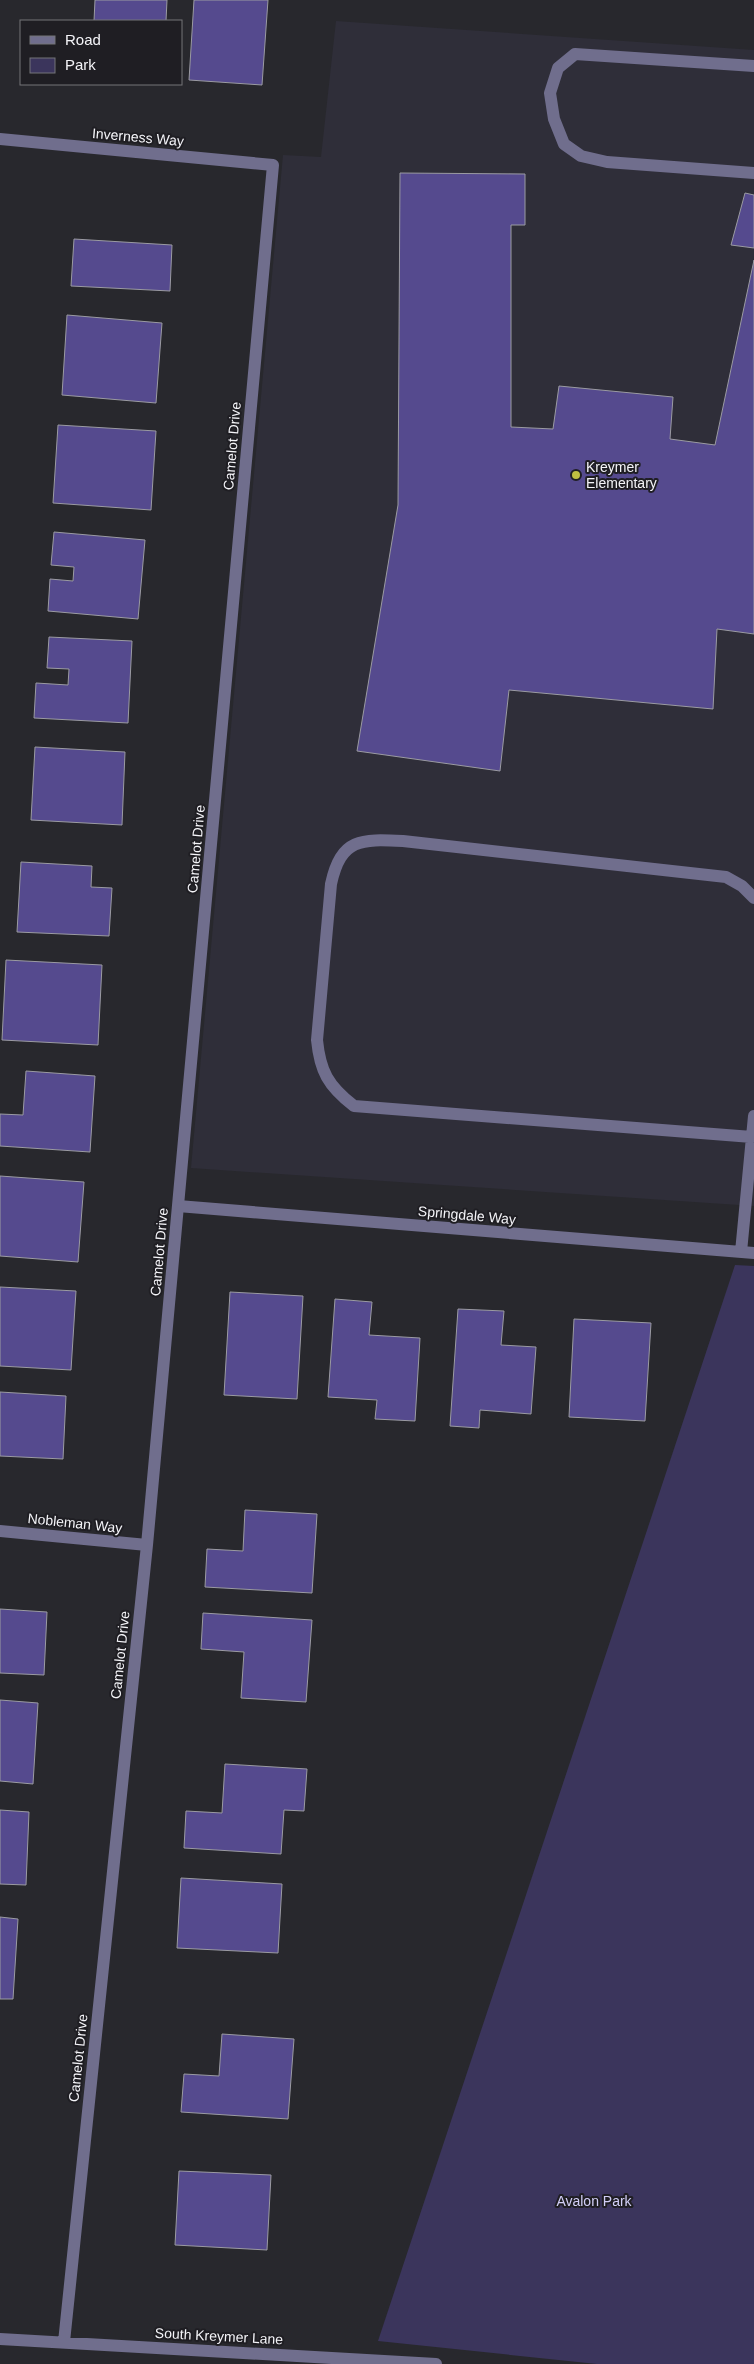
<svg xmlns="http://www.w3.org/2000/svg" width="754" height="2364" viewBox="0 0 754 2364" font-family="Helvetica,sans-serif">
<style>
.built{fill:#2f2e39}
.green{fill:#3b355c}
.building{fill:#554a8e;stroke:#9b9ba2}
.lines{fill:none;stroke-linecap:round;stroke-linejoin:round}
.minor{stroke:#706e8d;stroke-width:12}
.poi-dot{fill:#bfbe41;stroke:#1f1e23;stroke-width:2}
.labels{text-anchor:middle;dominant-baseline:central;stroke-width:4;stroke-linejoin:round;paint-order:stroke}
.street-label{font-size:14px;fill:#f4f4f8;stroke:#1f1e23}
.poi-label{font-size:14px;fill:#f4f4f8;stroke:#1f1e23;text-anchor:start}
.park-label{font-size:14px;fill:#d2cff7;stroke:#1f1e23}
</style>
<rect width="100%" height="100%" fill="#28282d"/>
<path class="built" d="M336,21L754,50V1206L191,1168L283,155L321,157Z"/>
<path class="green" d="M735,1265L754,1266V2364H597L378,2341Z"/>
<path class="building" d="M95,0H167L166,21H94Z
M194,0H268L262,85L189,80Z
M400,173L525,174V225H511V427L553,429L559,386L673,397L670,439L715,445L754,260V634L717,629L713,709L509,690L500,771L357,751L398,505Z
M745,193L754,195V248L731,245Z
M74,239L172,245L170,291L71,286Z
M67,315L162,323L156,403L62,395Z
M58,425L156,431L151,510L53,503Z
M54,532L145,540L138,619L48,611L50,579L73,581L74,567L51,565Z
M49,637L132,641L128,723L34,718L36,683L68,685L69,669L47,668Z
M35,747L125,752L122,825L31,820Z
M21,862L92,866L91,887L112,888L109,936L17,932Z
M6,960L102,965L98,1045L2,1040Z
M26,1071L95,1076L90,1152L0,1146V1114L23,1115Z
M0,1176L84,1182L78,1262L0,1256Z
M0,1287L76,1291L71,1370L0,1366Z
M230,1292L303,1296L297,1399L224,1395Z
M335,1299L372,1302L369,1335L420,1338L415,1421L375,1419L377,1400L328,1397Z
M458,1309L504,1311L501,1345L536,1347L531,1414L480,1410L479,1428L450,1426Z
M574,1319L651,1323L645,1421L569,1417Z
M0,1392L66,1396L63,1459L0,1456Z
M245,1510L317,1514L312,1593L205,1587L207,1549L243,1551Z
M0,1609L47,1612L44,1675L0,1673Z
M203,1613L312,1620L306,1702L241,1698L244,1652L201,1649Z
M0,1700L38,1703L33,1784L0,1781Z
M225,1764L307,1769L304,1811L284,1810L281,1854L184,1848L186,1811L222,1813Z
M0,1810L29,1812L26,1885L0,1884Z
M181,1878L282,1884L278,1953L177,1948Z
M0,1917L18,1919L13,1999H0Z
M222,2034L294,2039L288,2119L181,2112L184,2074L219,2076Z
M179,2171L271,2175L267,2250L175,2245Z"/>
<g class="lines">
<path class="minor" d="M754,66L575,54L558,68L550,93L554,119L564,144L581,156L607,162L754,173
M0,139L273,165L147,1545L64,2342
M752,1137L354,1106C328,1086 320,1071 317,1040L331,884C341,838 361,839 403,841L726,877L742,886L754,898
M178,1206L754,1253
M741,1252L754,1116
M0,1531L147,1545
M0,2339L436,2364"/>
</g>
<circle class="poi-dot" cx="576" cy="475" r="5"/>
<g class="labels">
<g class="street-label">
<text transform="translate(138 137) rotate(5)">Inverness Way</text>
<text transform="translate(232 446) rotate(-85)">Camelot Drive</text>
<text transform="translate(196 849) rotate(-85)">Camelot Drive</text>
<text transform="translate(467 1215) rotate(5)">Springdale Way</text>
<text transform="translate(159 1252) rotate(-85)">Camelot Drive</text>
<text transform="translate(75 1523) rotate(6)">Nobleman Way</text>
<text transform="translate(120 1655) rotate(-84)">Camelot Drive</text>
<text transform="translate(78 2058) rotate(-84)">Camelot Drive</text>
<text transform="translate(219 2336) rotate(3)">South Kreymer Lane</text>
</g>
<g class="poi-label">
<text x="586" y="467">Kreymer<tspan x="586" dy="16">Elementary</tspan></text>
</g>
<g class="park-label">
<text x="594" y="2201">Avalon Park</text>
</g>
</g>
<rect x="20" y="20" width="162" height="65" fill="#1f1e23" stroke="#747478"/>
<rect x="30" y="36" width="25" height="8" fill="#706e8d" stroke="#747478"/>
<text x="65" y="45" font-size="15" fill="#f4f4f8">Road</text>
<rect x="30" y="58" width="25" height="15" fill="#3b355c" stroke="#747478"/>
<text x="65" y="70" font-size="15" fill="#f4f4f8">Park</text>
</svg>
